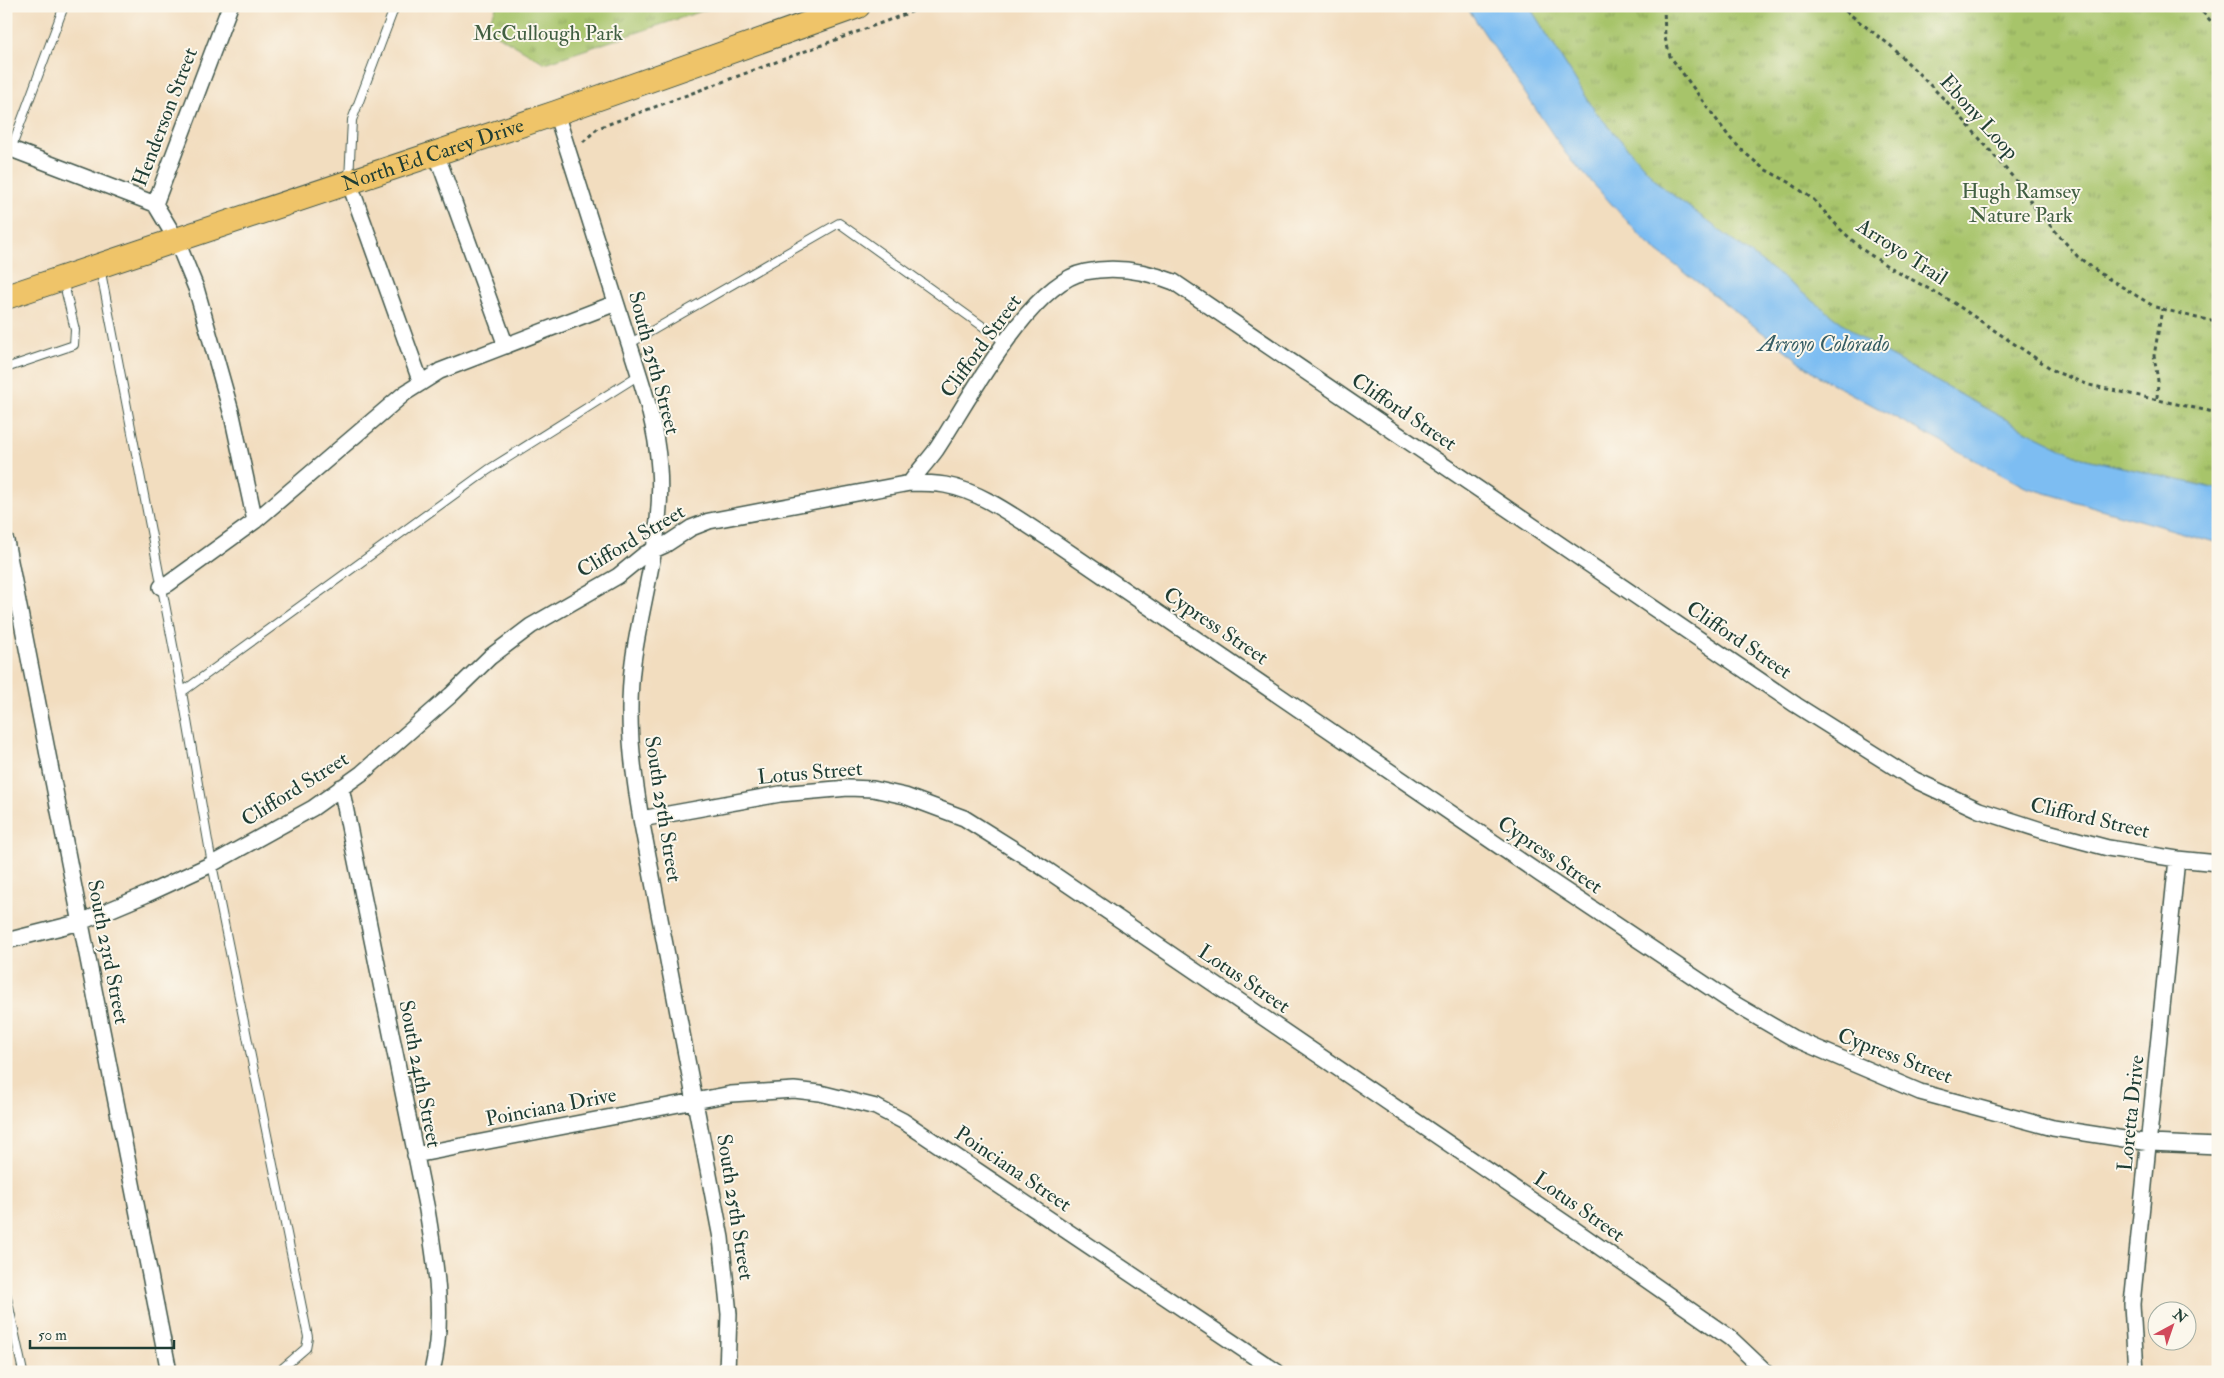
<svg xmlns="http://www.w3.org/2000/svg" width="2224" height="1378" viewBox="0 0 2224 1378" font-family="'IM FELL Double Pica',serif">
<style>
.park{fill:url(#park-tufts);stroke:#638050}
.water{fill:#7dbdf2;stroke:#4e7d93}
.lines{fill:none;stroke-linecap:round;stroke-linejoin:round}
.lane-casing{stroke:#3f5549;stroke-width:10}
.street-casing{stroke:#3f5549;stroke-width:18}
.primary-casing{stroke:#3f5549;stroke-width:26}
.path{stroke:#3f5549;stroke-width:3;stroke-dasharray:4 4;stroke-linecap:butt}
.lane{stroke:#fff;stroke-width:8}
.street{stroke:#fff;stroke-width:15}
.primary{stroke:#efc469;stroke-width:24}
.labels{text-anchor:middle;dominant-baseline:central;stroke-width:4;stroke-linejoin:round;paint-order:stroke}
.park-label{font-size:21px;fill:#415f42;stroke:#fbf7ec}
.street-label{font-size:21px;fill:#1f3d34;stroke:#fbf7ec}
.water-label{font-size:22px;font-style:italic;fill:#365d64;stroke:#fbf7ec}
</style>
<defs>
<pattern id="park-tufts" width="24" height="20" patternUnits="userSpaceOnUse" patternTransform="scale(1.25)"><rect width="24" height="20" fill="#a7c46b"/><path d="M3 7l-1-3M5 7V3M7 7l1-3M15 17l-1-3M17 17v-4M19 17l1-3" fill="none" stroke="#87a059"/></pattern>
</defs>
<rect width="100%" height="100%" fill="#fbf7ec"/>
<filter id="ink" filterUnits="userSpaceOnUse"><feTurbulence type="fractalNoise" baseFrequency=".02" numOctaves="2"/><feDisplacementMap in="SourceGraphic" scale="10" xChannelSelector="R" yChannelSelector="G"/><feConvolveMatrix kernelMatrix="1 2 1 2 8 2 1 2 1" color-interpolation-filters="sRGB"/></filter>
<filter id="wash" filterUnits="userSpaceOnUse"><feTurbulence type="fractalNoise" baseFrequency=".0096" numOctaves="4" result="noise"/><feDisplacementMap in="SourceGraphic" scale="20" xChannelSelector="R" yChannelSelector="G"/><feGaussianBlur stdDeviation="1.12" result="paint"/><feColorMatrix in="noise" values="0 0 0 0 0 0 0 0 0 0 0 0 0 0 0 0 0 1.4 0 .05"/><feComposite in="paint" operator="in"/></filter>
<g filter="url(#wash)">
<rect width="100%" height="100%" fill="#f2ddbf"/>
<path class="park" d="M497,6H717L545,63L485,28Z
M1529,6H2218V489L2082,458L2023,429L1874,347L1661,186L1595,111Z"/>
<path class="water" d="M1466,6H1529L1595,111L1661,186L1874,347L2023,429L2082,458L2218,489V543L2025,487L1820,377L1648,244L1566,154Z"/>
</g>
<g filter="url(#ink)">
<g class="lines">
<defs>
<path id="lane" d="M11,149L64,6
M349,180L352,120L395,6
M100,267L182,692L212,864L308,1337L306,1348L278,1372
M629,344L839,223L1006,343
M6,368L74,345L75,330L63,280
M182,692L488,470L639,375
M6,1293L23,1372"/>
<path id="street" d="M556,113C578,181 599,250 621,318C636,367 656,417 659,468C664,533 642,597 633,662C626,716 632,766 641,819L721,1238L729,1314L727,1372
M6,147L155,204
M436,153L506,346
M349,182L421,383
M155,204L176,239L196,288L232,415L255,521
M155,204L230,6
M910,483C921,483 934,483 945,485C984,492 1020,521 1054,542L1540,874L1733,1003L1793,1038L1920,1092L2053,1128L2150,1143L2218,1146
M6,541L169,1372
M161,587L168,584L255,521L405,393L440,371L616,303
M341,787L427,1210C436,1265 445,1317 432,1372
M641,819L780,794L848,788L873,789L905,796L964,818L1047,870L1568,1225L1730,1338L1766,1372
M6,941L81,922L145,895L212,864L313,808L362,773L451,695L490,657L531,626L618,576L645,554L665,545L691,528L709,521L910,483C918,471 928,461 936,450C967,404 1029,283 1085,272C1114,266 1146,271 1174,282L1796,705L1915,780L1979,810L2044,831L2108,848L2177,859L2218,863
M415,1155L731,1094L794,1090L820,1093L876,1107L903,1121L1277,1372
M2136,1372L2132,1304L2177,859"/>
<g id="primary">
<path id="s1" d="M6,297L556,113L858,6"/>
</g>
</defs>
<use href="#lane" class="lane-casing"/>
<use href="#street" class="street-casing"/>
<use href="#primary" class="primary-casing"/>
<path class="path" d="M1664,6L1665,38L1670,56L1730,138L1745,153L1764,169L1789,182L1814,200L1840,229L1863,250L1889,267L1951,301L2056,372L2089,385L2218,413
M1839,6L1891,46L1955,110L2017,182L2035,208L2078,257L2101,274L2155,307L2197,318L2218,321
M2197,6L2218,29
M583,142L598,128L927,6
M2157,398L2158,381L2154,356L2162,309"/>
<use href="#lane" class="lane"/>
<use href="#street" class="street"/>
<use href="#primary" class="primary"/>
</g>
</g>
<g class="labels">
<g class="park-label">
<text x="548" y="33">McCullough Park</text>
<text x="2021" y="191">Hugh Ramsey<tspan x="2021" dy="24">Nature Park</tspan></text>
</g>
<g class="street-label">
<text transform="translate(165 117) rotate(-69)">Henderson Street</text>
<text transform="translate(1979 117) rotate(48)">Ebony Loop</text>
<text stroke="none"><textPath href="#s1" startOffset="450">North Ed Carey Drive</textPath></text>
<text transform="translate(1902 252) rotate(33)">Arroyo Trail</text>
<text transform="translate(981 346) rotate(-54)">Clifford Street</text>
<text transform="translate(654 363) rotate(75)">South 25th Street</text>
<text transform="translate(1404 412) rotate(34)">Clifford Street</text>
<text transform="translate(631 541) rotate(-31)">Clifford Street</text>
<text transform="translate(1216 626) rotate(34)">Cypress Street</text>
<text transform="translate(1739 640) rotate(34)">Clifford Street</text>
<text transform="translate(810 773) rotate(-5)">Lotus Street</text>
<text transform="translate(295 789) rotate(-32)">Clifford Street</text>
<text transform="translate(663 809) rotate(81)">South 25th Street</text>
<text transform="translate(2090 818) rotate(13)">Clifford Street</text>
<text transform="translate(1550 855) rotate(34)">Cypress Street</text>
<text transform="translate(108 952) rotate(79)">South 23rd Street</text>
<text transform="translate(1244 979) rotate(34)">Lotus Street</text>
<text transform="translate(1895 1056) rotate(21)">Cypress Street</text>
<text transform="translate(420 1074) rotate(79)">South 24th Street</text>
<text transform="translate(551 1107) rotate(-11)">Poinciana Drive</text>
<text transform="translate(2131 1113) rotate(-84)">Loretta Drive</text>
<text transform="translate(1013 1169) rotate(34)">Poinciana Street</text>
<text transform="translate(735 1207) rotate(81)">South 25th Street</text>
<text transform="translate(1579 1207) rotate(35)">Lotus Street</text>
</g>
<g class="water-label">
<text x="1824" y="344">Arroyo Colorado</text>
</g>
</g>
<rect width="2224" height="1378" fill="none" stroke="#fbf7ec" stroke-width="25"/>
<g transform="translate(2172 1326) rotate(40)"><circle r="24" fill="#fbf7ec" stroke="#a3ada2"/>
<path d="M0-4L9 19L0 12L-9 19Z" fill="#d1495b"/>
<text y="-8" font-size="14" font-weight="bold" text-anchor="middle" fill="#1f3d34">N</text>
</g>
<path d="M30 1340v8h144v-8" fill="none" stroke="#1f3d34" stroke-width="2.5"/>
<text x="38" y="1340" font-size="15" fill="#1f3d34" stroke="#fbf7ec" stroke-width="4" paint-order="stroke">50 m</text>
</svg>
